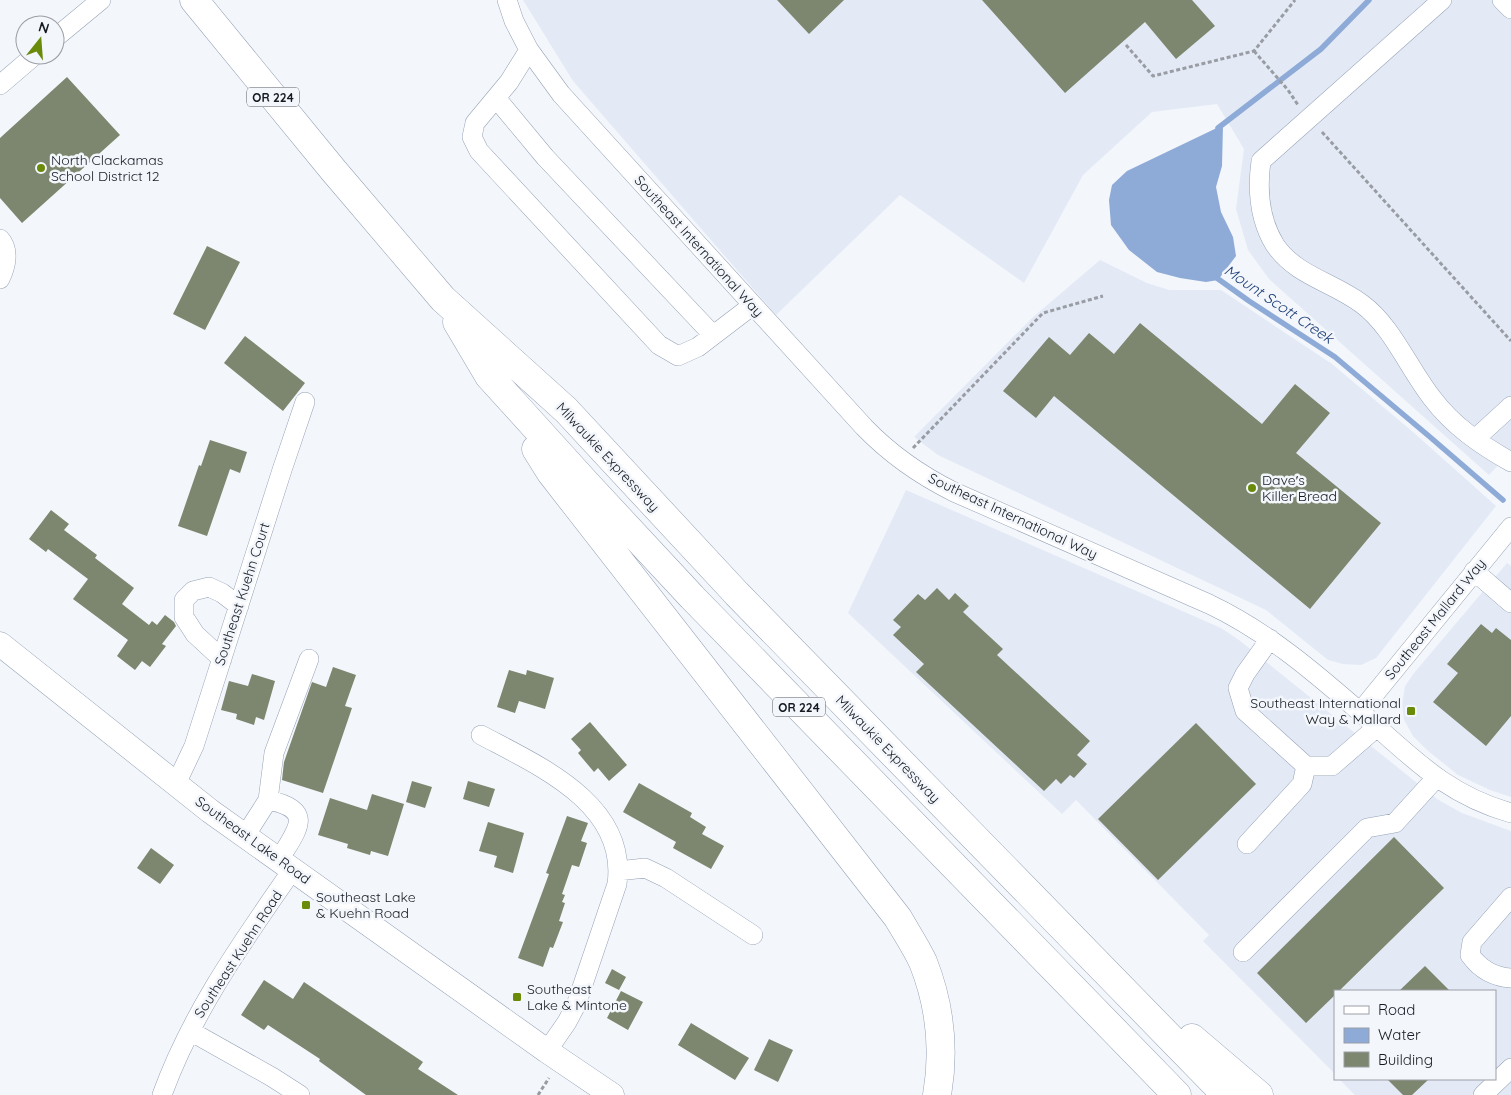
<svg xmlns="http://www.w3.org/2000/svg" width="1511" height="1095" viewBox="0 0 1511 1095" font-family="Quicksand,sans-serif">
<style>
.built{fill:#e3eaf6}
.water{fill:#8eaad7}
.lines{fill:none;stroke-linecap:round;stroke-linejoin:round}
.stream{stroke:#8eaad7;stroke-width:5.5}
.building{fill:#7d866f}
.minor-casing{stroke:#95a2b7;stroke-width:20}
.major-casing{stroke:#95a2b7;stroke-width:25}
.highway-casing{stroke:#95a2b7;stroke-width:29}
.path{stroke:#999da3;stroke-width:3;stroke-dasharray:4 2.5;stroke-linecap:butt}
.minor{stroke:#fff;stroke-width:19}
.major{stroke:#fff;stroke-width:24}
.highway{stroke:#fff;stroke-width:28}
.poi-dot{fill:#6a8a0a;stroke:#f3f6fb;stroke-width:2}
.labels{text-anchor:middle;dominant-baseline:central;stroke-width:5;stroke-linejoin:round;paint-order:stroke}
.shield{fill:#f3f6fb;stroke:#585d64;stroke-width:1}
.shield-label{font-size:12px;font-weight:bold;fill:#161b23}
.poi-label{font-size:14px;fill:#161b23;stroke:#f3f6fb;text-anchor:start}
.street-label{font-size:14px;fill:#161b23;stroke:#f3f6fb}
.water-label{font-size:15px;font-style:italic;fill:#21427a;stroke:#f3f6fb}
</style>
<rect width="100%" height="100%" fill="#f3f6fb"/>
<path class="built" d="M523,0H1511V451L1489,475L1269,279L1248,250L1236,209L1244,149L1217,104L1152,112L1083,175L1024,283L900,195L776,315L573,81Z
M1100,260L1147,283L1169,290H1221L1332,364L1413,432L1496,506L1376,658L1361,665L1343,664L1328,660L1266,610L938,455L914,437L1032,318Z
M906,490L1221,628L1239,640L1437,799L1462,813L1511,831V1095H1355L1339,1079H1495V991H1335V1074L1203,941L1209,935L1076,800L1062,814L848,613Z
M1507,563L1511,566V797L1490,790L1458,775L1427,750L1413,736L1404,720L1402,704L1405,686L1414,673Z"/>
<path class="water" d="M1223,125L1222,166L1216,187L1221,212L1233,237L1236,256L1218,280L1206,282L1180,278L1157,272L1129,250L1111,225L1109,200L1112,185L1127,171Z"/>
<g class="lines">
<path class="stream" d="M1218,128L1321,49L1369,0
M1214,276L1249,301L1335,357L1430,437L1503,500"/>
</g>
<path class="building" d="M777,0H844L809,34Z
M982,0H1192L1215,26L1176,59L1145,22L1065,93Z
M67,77L120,135L22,223L0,198V138Z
M207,246L240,262L205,330L173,314Z
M1140,323L1262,424L1295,384L1330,413L1296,453L1381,523L1310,609L1054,396L1036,418L1003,391L1049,337L1070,355L1089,333L1114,354Z
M245,336L305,383L283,411L224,363Z
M210,440L247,452L240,473L230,469L207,536L178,526L199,465L201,466Z
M51,510L69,524L64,530L97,555L95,558L134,588L122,604L149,625L152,621L157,625L165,615L174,622L176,626L162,644L166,646L150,667L142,661L135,670L117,656L128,640L73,599L88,579L48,549L46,552L29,539Z
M937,588L949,600L955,593L969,606L963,612L1003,649L997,655L1090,741L1077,755L1087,764L1074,778L1070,775L1061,784L1056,779L1044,791L916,672L924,664L893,635L901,627L893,620L918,594L925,600Z
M1481,624L1492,633L1496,628L1511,640V716L1486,746L1433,702L1458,673L1447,664Z
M333,667L356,675L345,706L352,708L323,793L282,780L284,762L312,682L326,687Z
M509,670L526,675L527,670L554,678L545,709L519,701L515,713L497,707Z
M252,674L275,681L264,720L256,717L254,725L236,719L237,714L221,710L229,681L248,686Z
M590,722L627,765L609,781L598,768L594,772L578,753L581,750L571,739Z
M1196,723L1256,784L1158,880L1098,819Z
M412,781L432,787L425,808L406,802Z
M468,781L495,789L489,807L463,799Z
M639,783L692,813L690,817L706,827L702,834L724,846L711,869L673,848L676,842L623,812Z
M372,794L404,804L388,856L371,851L370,855L347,848L348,844L318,835L330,798L367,810Z
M567,816L588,823L581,841L587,843L579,867L572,865L562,894L565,895L562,902L565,903L559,921L563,922L553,948L550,947L543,967L518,958L549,874L546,873Z
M488,822L524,833L513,873L494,867L497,856L479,851Z
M1394,837L1444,888L1339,991H1335V995L1306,1023L1257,973Z
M151,848L174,865L160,884L137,868Z
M1425,966L1450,991H1399Z
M612,969L626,977L619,990L605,983Z
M264,980L293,999L304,982L423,1062L418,1069L458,1095H366L319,1061L320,1059L268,1025L264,1030L241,1015Z
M621,991L643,1002L628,1030L607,1018Z
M691,1023L749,1058L735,1080L678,1045Z
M769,1039L793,1050L778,1082L754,1070Z
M1387,1079H1429L1412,1095H1403Z"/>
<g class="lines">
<defs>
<path id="minor" d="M507,0L514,21L529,50L561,94L864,427C890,454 920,475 954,492L1209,604C1266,631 1313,671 1360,712C1411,756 1444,794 1511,813
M1442,0L1261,161C1257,190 1259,219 1275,245C1296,276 1333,282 1362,304C1392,326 1409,369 1432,398C1453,426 1481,445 1511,462
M1502,0L1511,9
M55,38L101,0
M529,50L509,82L475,123L472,137L479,151L659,345L678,356L698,347L753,305
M0,85L35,55
M496,98L545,157L713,335
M0,239C10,250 6,267 0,279
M1475,439L1511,406
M1474,571L1511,603
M1270,639L1245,674L1238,688L1245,711L1306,766H1332L1377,727
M222,659L195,634L184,617V600L193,591L209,587L222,593L239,606
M1360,712L1511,527
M481,735C539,766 628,804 617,884L576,1005L567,1022L547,1051
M176,784L194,746L282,470L305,402
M268,800C317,810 296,831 279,860
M245,836L268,800L274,753L309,659
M1247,844L1302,784L1306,766
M618,871L645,868L666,878L753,935
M1511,897L1472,942L1470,955C1480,969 1493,977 1511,978
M1243,952L1367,828L1395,823L1436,778
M190,1031L272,1077L300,1095
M162,1095C192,1012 243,941 293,869
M1483,1095L1511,1068"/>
<path id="major" d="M0,644L210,811L547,1051L612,1095"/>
<path id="highway" d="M194,0L334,171L443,299L566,410L737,594L1226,1095
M457,322L489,376L585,482L692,597L1177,1095
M536,449L551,473L898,918C906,932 916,947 923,962C940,1005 945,1049 937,1095
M1192,1038L1259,1095"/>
</defs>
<use href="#minor" class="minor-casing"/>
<use href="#major" class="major-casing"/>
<use href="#highway" class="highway-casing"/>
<path class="path" d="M1126,45L1153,76L1254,51L1295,0
M1254,51L1288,90L1298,105
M1322,132L1511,341
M913,448L1043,313L1103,296
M538,1095L549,1078"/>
<use href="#minor" class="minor"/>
<use href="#major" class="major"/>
<use href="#highway" class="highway"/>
</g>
<g class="poi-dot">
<circle cx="41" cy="168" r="5"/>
<circle cx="1252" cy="488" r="5"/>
<rect x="1406" y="706" width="10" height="10" rx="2.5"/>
<rect x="301" y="900" width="10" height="10" rx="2.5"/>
<rect x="512" y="992" width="10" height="10" rx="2.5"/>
</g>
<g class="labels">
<g class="shield">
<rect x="247" y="87.5" width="52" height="19" rx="4"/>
<rect x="773" y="697.5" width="52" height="19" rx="4"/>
</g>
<g class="shield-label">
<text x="273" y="97">OR 224</text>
<text x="799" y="707">OR 224</text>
</g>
<g class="poi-label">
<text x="51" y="160">North Clackamas<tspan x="51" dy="16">School District 12</tspan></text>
<text x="1262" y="480">Dave's<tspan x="1262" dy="16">Killer Bread</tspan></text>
<text x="1401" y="703" text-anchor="end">Southeast International<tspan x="1401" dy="16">Way &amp; Mallard</tspan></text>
<text x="316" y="897">Southeast Lake<tspan x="316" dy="16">&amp; Kuehn Road</tspan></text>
<text x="527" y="989">Southeast<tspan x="527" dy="16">Lake &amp; Mintone</tspan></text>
</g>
<g class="street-label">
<text transform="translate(699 246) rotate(48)">Southeast International Way</text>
<text transform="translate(608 457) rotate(47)">Milwaukie Expressway</text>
<text transform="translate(1013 516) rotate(25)">Southeast International Way</text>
<text transform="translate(242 594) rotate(-72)">Southeast Kuehn Court</text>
<text transform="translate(1435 619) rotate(-51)">Southeast Mallard Way</text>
<text transform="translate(888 749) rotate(46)">Milwaukie Expressway</text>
<text transform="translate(253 840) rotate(36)">Southeast Lake Road</text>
<text transform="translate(238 954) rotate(-57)">Southeast Kuehn Road</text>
</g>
<g class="water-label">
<text transform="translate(1279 304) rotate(34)">Mount Scott Creek</text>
</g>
</g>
<rect x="1334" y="990" width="162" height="90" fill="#f3f6fb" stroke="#9b9ea5"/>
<rect x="1344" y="1006" width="25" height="8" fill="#ffffff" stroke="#9b9ea5"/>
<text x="1378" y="1015" font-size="15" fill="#161b23">Road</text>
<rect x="1344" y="1028" width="25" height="15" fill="#8eaad7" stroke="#9b9ea5"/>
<text x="1378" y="1040" font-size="15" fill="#161b23">Water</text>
<rect x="1344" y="1052" width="25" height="15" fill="#7d866f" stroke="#9b9ea5"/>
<text x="1378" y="1065" font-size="15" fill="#161b23">Building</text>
<g transform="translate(40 40) rotate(17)"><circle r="24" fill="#f3f6fb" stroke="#9b9ea5"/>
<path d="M0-4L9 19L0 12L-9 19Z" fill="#6a8a0a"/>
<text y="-8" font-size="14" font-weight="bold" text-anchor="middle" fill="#161b23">N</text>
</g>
</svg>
